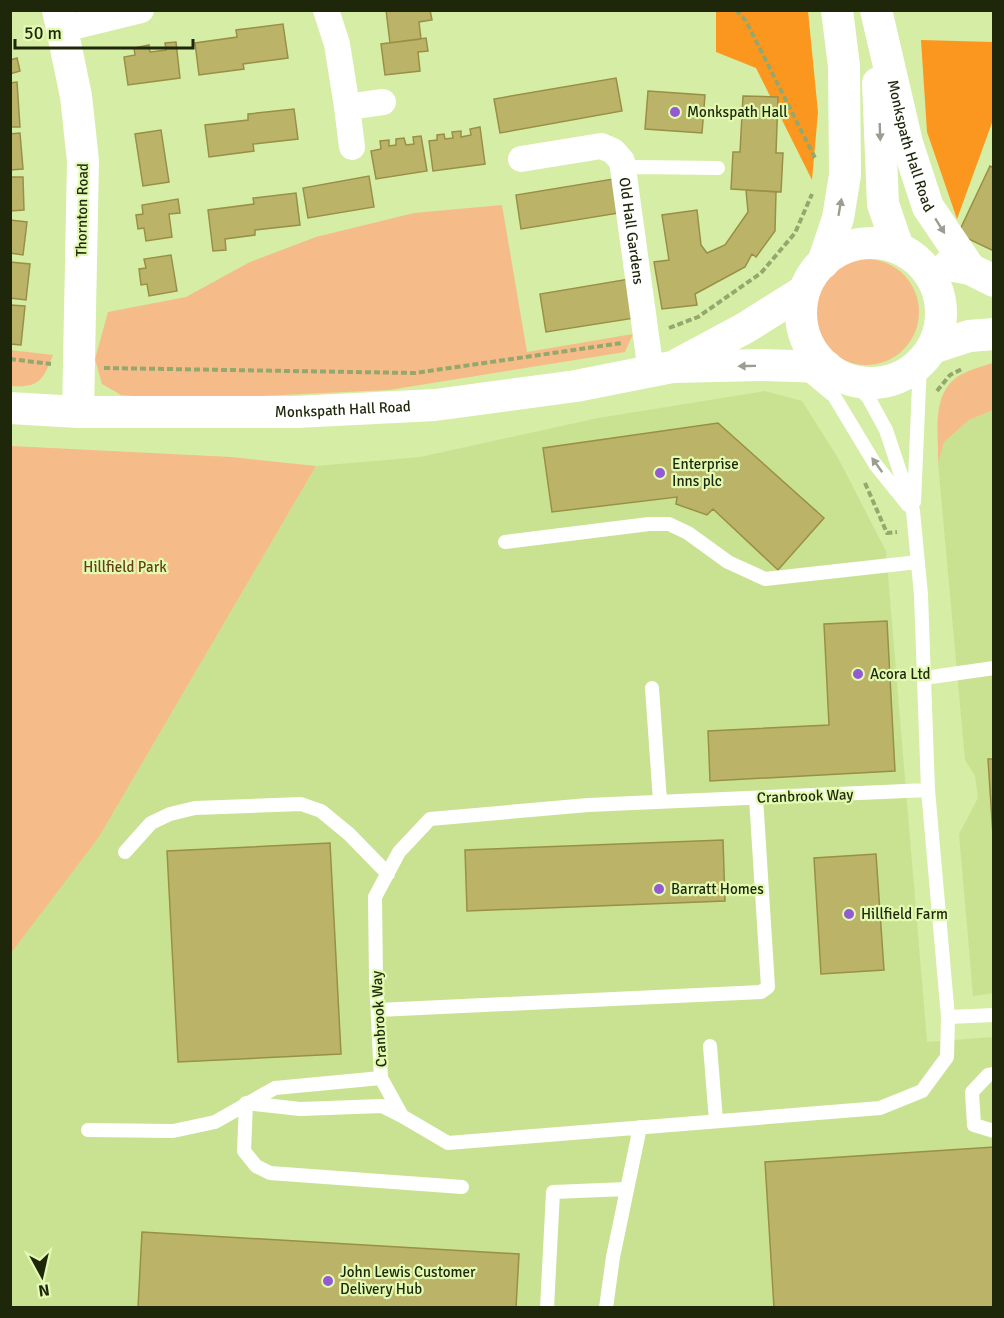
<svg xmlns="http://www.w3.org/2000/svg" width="1004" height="1318" viewBox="0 0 1004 1318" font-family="Signika,sans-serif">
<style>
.built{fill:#c9e292}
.green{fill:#f5bc89}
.forest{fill:#fb971e}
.building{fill:#bbb367;stroke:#999045;stroke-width:1.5}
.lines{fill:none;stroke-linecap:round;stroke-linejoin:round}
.path{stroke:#94a76d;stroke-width:4;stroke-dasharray:6 3;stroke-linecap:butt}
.service{stroke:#fff;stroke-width:14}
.minor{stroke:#fff;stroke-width:26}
.tertiary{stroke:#fff;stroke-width:32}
.oneway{fill:#9a9e91}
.poi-dot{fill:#935bd3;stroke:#e2fab1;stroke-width:2}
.labels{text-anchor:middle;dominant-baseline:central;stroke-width:4.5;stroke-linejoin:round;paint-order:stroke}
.poi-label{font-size:15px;fill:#1f270a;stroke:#e2fab1;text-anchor:start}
.street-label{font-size:15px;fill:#1f270a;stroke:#e2fab1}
.park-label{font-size:15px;fill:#673f15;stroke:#e2fab1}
</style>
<rect width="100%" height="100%" fill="#d5eda4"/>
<path class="built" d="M765,391L802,401L838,458L886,551L927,1042L993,1037V1307H11L10,953L99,837L316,466L420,457L598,418Z
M993,410L994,993L973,996L959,834L978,798L975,776L965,760L938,463L944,442L969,420Z"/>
<path class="green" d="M502,205L527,352L633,334L625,352L389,390L177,400L121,395L102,384L95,359L108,312L186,297L250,262L316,237L414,213Z
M813 312a53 53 0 1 1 106 0a53 53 0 1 1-106 0Z
M10,350L53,355C43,380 40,388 11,386Z
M993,363V410L969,420L944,442L938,463C939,432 930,391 962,374C972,369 983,366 993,363Z
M11,446L231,457L316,466L99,837L11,953Z"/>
<path class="forest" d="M716,11H808L818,112L812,180L756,68L716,52Z
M921,40L993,42V120L957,219L927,132Z"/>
<path class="building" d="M386,10H430L432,20L419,22L421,39L390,43Z
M283,24L288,58L243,64L244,69L199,75L195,43L237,37L236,30Z
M426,38L428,51L418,52L420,71L385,75L381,44Z
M176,42L180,78L128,85L124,57L135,55L134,48L149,45L150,52L166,50L165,43Z
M17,58L20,71L10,74V60Z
M616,78L622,111L500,133L494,99Z
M17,82L20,127H10V83Z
M648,91L705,95L702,133L645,129Z
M743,96L778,97L776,153H783L781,192L731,189L733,152H740Z
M294,109L298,139L253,144L254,151L209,157L205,125L248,120V114Z
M480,127L485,164L433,171L429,141L437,140V135L444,134L445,139L453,138L452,132L461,131V137L471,135L470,129Z
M161,130L169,182L143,186L135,134Z
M20,133L23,169L10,170V134Z
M421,136L427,171L376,179L371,151L381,149L380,141L389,140V146L396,145V139L404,138L406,145L414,144L413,137Z
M990,166L994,168V251L958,234Z
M369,176L374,207L308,218L303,188Z
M10,177H23L24,210L10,211Z
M613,179L619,213L521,229L516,195Z
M746,190L776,192L775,231L756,257L752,254L745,267L695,294L697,305L662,309L654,262L669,260L662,215L697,210L701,245L707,253L725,245L748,212Z
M296,193L300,225L255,230V235L225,239L226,250L213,251L208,210L254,204L253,198Z
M178,199L180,213L169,214L172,237L146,241L144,228L138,229L136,215L143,214L142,205Z
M10,220L27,222L23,255L10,253Z
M171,255L177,291L149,296L147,284L141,285L139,269L146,268L144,259Z
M10,262L30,264L26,300L10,298Z
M629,279L635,318L546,332L540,294Z
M10,305L25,306L21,345L10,344Z
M718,423L824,518L778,570L713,509L707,515L676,504L677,497L552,512L543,448Z
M887,621L895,771L710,781L708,731L829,725L824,624Z
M988,759H994V851Z
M723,840L725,901L467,911L465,850Z
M330,843L341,1054L178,1062L167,851Z
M876,854L884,970L821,974L814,858Z
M994,1147V1308H774L765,1162Z
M142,1232L519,1254L516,1308H138Z"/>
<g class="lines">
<path class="path" d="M736,10L746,21L816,160
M669,328L698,317L761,273L795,233L812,194
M10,359L51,364
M104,368L415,373L622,343
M937,391L950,375L962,369
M865,483L887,533L897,532"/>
<path class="service" d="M624,169L638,167L718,168
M805,372L834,396L875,464L908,505
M851,380L868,397L886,430L913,511L921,595L928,790L588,805L430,819L399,852L375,897L376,980L381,1078L402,1116L448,1143L880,1108L922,1091L947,1057L948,1017L994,1015
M914,502L920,363
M505,542L649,524H669L688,533L728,562L765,579L918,562
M924,678L994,668
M652,688L660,801
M928,790L948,1017
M125,852L151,823L170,814L195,808L301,804L321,811L349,834L388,874
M378,1010L761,992L768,987L756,798
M710,1046L716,1121
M994,1074L988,1075L972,1092L974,1125L994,1131
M402,1116L382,1106L300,1109L246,1103L244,1151L256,1166L270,1173L462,1187
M88,1130L173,1131L215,1122L275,1088L381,1078
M547,1308L553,1192L627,1189
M606,1308L613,1257L640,1127"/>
<g class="minor">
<path d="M326,10L337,44L347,107L383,102"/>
<path d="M63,29L141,10"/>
<path d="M347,107L352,147"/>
<path id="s1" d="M521,159L601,146L613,151L622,161L651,372"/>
</g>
<g class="tertiary">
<path d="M58,10L76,96L83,161L78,412"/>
<path id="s2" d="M876,10L907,143L928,207L970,269"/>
<path d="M878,83L883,204L898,248"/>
<circle cx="871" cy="313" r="70"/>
<path d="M823,263L838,218L845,175L844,66L837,10"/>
<path d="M949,265L970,269L994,281"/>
<path d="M932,348L969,336L994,334"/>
<path d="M678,364L745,328L804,291"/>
<path id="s3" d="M10,408L78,412H296L435,405L576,386L672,367L761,365L827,367"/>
</g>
</g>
<defs><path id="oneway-solid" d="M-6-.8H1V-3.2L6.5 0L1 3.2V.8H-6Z" transform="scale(1.5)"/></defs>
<g class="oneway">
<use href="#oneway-solid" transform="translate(880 132) rotate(88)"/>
<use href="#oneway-solid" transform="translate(840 207) rotate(-80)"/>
<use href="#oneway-solid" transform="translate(940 226) rotate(58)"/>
<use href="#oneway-solid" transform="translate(747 366) rotate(179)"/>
<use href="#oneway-solid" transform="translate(877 465) rotate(-126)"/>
</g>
<g class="poi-dot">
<circle cx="675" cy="112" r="6"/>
<circle cx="660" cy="473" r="6"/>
<circle cx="858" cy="674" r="6"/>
<circle cx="659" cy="889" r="6"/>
<circle cx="849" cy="914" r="6"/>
<circle cx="328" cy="1281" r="6"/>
</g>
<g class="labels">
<g class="poi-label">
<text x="687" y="112">Monkspath Hall</text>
<text x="672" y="464">Enterprise<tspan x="672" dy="17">Inns plc</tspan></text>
<text x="870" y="674">Acora Ltd</text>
<text x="671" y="889">Barratt Homes</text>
<text x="861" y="914">Hillfield Farm</text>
<text x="340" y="1272">John Lewis Customer<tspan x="340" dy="17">Delivery Hub</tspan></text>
</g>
<g class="street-label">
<text stroke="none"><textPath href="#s2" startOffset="140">Monkspath Hall Road</textPath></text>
<text transform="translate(82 210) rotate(-89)">Thornton Road</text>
<text stroke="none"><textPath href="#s1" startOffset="178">Old Hall Gardens</textPath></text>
<text stroke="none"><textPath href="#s3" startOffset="333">Monkspath Hall Road</textPath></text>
<text transform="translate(805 796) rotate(-2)">Cranbrook Way</text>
<text transform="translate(379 1019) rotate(-93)">Cranbrook Way</text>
</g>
<g class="park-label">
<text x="125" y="567">Hillfield Park</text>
</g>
</g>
<rect width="1004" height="1318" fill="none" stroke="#1f270a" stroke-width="24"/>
<g transform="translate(42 1276) rotate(172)" stroke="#e2fab1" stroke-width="4.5" paint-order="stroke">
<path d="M0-4.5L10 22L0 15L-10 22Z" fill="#1f270a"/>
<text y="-9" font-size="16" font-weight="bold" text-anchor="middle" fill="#1f270a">N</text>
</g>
<path d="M15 39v9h178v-9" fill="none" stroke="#1f270a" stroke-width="3"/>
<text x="24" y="39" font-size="18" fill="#1f270a" stroke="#e2fab1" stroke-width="4.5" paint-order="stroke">50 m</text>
</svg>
